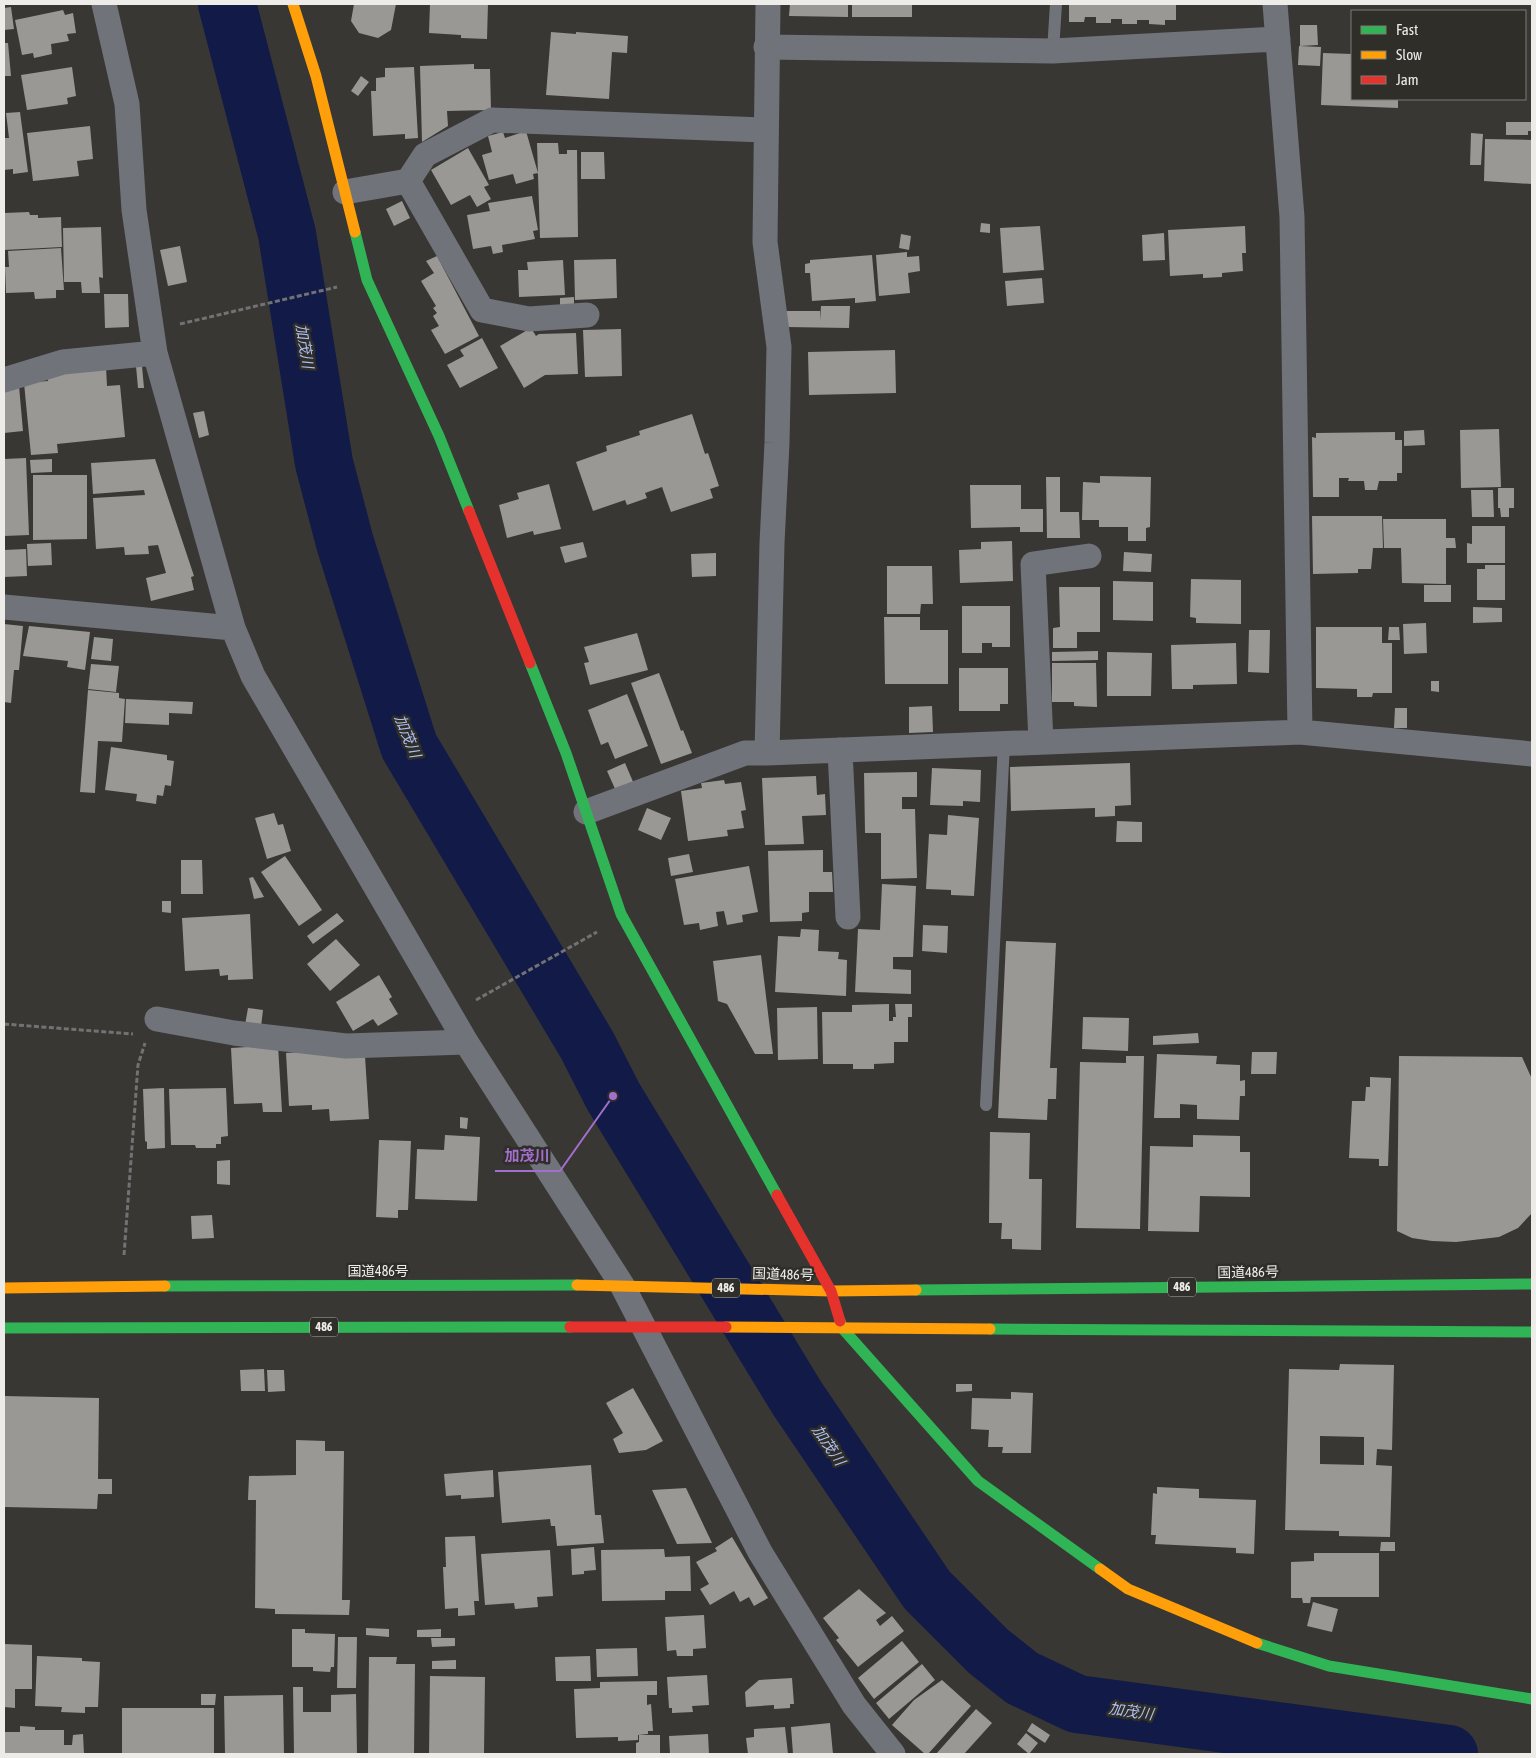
<svg xmlns="http://www.w3.org/2000/svg" width="1536" height="1758" viewBox="0 0 1536 1758" font-family="'Asap Condensed','Noto Sans JP',sans-serif">
<style>
.lines{fill:none;stroke-linecap:round;stroke-linejoin:round}
.river{stroke:#121a47;stroke-width:58}
.building{fill:#999895;fill-rule:evenodd}
.path{stroke:#727275;stroke-width:3;stroke-dasharray:5 2.5;stroke-linecap:butt}
.lane{stroke:#707379;stroke-width:12}
.street{stroke:#707379;stroke-width:25}
.fast{stroke:#30b455;stroke-width:11}
.slow{stroke:#ff9f0a;stroke-width:11}
.jam{stroke:#e5322d;stroke-width:11}
.labels{text-anchor:middle;dominant-baseline:central;stroke-width:5;stroke-linejoin:round;paint-order:stroke}
.shield{fill:#302e28;stroke:#b5b3af;stroke-width:1}
.shield-label{font-size:12px;font-weight:bold;fill:#eeece9}
.street-label{font-size:14px;fill:#eeece9;stroke:#302e28}
.water-label{font-size:15px;font-style:italic;fill:#aebff2;stroke:#302e28}
.leader{fill:none;stroke:#a36fce;stroke-width:2}
.callout-dot{fill:#a36fce;stroke:#302e28;stroke-width:2}
.callout-label{font-size:15px;text-anchor:middle;font-weight:bold;fill:#a36fce;stroke:#302e28;stroke-width:5;stroke-linejoin:round;paint-order:stroke}
</style>
<rect width="100%" height="100%" fill="#383734"/>
<g class="lines">
<path class="river" d="M227,4L287,234L324,463L345,543L409,746L587,1045L613,1096L797,1398L927,1590L988,1651L1022,1678L1077,1704L1449,1754"/>
</g>
<path class="building" d="M354,4H396L391,30L378,38L359,33L351,21Z
M430,4H488L487,39L461,38V35L429,33Z
M790,4H848V17L789,16Z
M852,4H912V17H852Z
M1069,4H1176V20H1165V25L1149,24V20H1137V24H1122V19H1111V23H1096V17H1085L1084,22H1069Z
M11,7L14,29L4,30V8Z
M63,10L65,15L73,13L76,33L67,34L69,41L51,44L52,54L34,58L33,53L22,55L15,20Z
M1300,25H1317L1318,45L1300,46Z
M551,32L576,34V32L628,36L627,53L612,52L609,99L546,95Z
M4,43H8L11,76H4Z
M1299,46L1321,47L1320,66L1298,65Z
M1323,53L1352,54V99H1398V108L1321,105Z
M474,64V69H490L491,110L447,111L448,126L422,142L420,66Z
M72,67L76,96L67,98L68,104L27,110L21,75Z
M414,67L418,138L405,139V134L373,136L371,91H376V78L385,77V68Z
M361,76L369,82L358,96L351,91Z
M20,112L28,172L13,174V169L4,170V138H9L6,113Z
M1506,122H1532V131H1528V135H1506Z
M90,126L93,159L77,161L79,176L33,181L27,133Z
M526,131L538,173L533,174L534,179L516,184L513,174L489,180L482,155L492,152L488,136L503,132L505,138Z
M1471,133L1483,134L1481,165H1470Z
M1485,139L1532,140V184L1484,181Z
M537,143H558L559,154H567V150H577L578,237L540,238Z
M468,148L489,185L484,187L491,199L477,207L470,195L451,205L431,170Z
M581,152H604L605,179H581Z
M532,196L538,230L533,231L535,239L502,245L503,252L493,254L491,246L473,249L467,215L490,211L488,203Z
M402,201L410,218L394,226L386,209Z
M29,212L30,215H38V218L61,217L62,247L4,250V213Z
M981,223L990,224V233L980,232Z
M1040,226L1044,270L1003,273L1000,228Z
M1245,226L1246,253H1242L1243,271L1222,273V277L1203,278V274L1170,276L1168,230Z
M101,227L103,278L99,277L100,293H82L81,282H64L63,228Z
M1164,233L1165,260L1143,261L1142,235Z
M901,234L911,236L909,250L899,248Z
M180,246L187,282L168,286L160,250Z
M61,248L64,290H56V298L35,299L34,292L6,293L5,267H9L8,251Z
M907,252V257L919,256L920,271L908,273L910,293L879,296L876,255Z
M872,255L876,301L855,303V298L812,301L810,273H805V264L810,263V260Z
M437,256L479,336L445,354L431,330L439,326L433,316L437,313L433,308L436,306L421,281L434,273L426,261Z
M616,259L617,298L575,300L574,260Z
M563,260L565,295L519,297L518,270H528L527,262Z
M1042,278L1044,303L1007,306L1005,281Z
M104,294H128L129,327L105,328Z
M574,297V306H560V298Z
M821,306H850L849,328L786,327V311H820V321Z
M531,328L536,336L539,334L576,333L578,374L545,375L524,388L500,346Z
M621,329L622,376L585,377L583,330Z
M482,338L498,368L460,388L447,365L464,356L460,350Z
M895,350L896,393L809,395L808,352Z
M136,366H142L144,388H138Z
M106,367L107,386L120,385L125,437L57,444L58,453L31,455L24,383L48,381L47,372Z
M19,386L23,431L4,433V387Z
M204,411L209,435L199,438L193,413Z
M692,414L705,454L708,453L719,486L710,489L713,498L671,512L662,487L645,493L647,498L627,505L625,500L593,511L576,462L607,451L606,446L640,435L639,431Z
M1499,429L1501,487L1461,488L1460,430Z
M1424,430L1425,445L1404,446V431Z
M1395,432V440H1402V473H1397V481H1379L1377,490H1365L1364,481H1348L1349,478H1339V497H1313L1312,437L1316,438V433Z
M26,458L29,535L4,536V459Z
M52,459V472L31,473L30,460Z
M155,459L194,576L191,577L194,590L151,601L146,578L166,573L158,545L148,546L149,554L125,555L124,547L96,549L93,498L145,495L144,490L93,494L91,463Z
M33,475H87V539L33,540Z
M1100,476L1151,477L1150,527L1146,528V541H1128V527H1099V520H1082L1083,482L1100,483Z
M1046,477H1060V512H1079L1080,538H1047Z
M549,484L561,529L534,535L533,531L507,538L499,505L519,499L517,493Z
M970,485H1021V509H1043V532H1020V527L971,528Z
M1498,488H1514V508H1509V517H1501L1500,508H1498Z
M1471,490H1493L1494,517H1472Z
M1312,516H1382L1383,548H1373L1371,569H1358V573L1313,574Z
M1383,519H1446V538H1455L1456,548H1446V584L1402,583L1401,548H1384Z
M1472,526H1505V563H1467V543L1472,544Z
M1012,541L1013,581L960,583L959,550L981,549V542Z
M583,542L587,557L565,563L560,547Z
M51,543L52,565L28,566L27,544Z
M26,549L27,576L4,577V550Z
M1124,552L1152,554L1151,572L1123,571Z
M716,553V576L692,577L691,554Z
M1485,565H1505V600H1477V569H1485Z
M887,566H932L933,604H921L920,614H887Z
M1191,579L1241,580V624L1196,623V618L1190,617Z
M1113,581L1153,582V621L1113,620Z
M1424,585H1451V602H1424Z
M1059,587H1100V632H1077V648H1053V628L1060,627Z
M962,606H1010V647H992V643H982V653H962Z
M1473,607L1502,608V622L1473,623Z
M884,617H920V630H948V684H885Z
M1426,623L1427,653L1404,654L1403,624Z
M4,624L23,626L19,670H14L11,703L4,702Z
M29,626L90,632L85,670L67,667L68,661L23,656Z
M1316,627H1382V643H1392V693H1373L1372,697H1357V689L1316,688Z
M1389,627H1399L1400,640H1388Z
M1249,630H1270L1269,673L1248,672Z
M637,633L648,670L590,685L584,663L589,662L584,647Z
M94,637L113,639L111,661L91,659Z
M1236,643L1237,684L1193,685V689H1172L1171,645Z
M1098,651V660L1052,661V652Z
M1107,652L1152,653L1151,696H1107Z
M1052,663H1096L1097,707L1074,706V702H1052Z
M91,664L119,666L116,692L88,689Z
M959,668H1008V704H1000V711H959Z
M659,673L681,731L683,730L692,753L661,764L631,683Z
M1431,681H1439V692L1431,691Z
M88,690L119,693V698L125,699L122,742L98,741L95,793L80,792Z
M627,694L648,746L615,759L608,742L601,745L588,710Z
M126,699L193,702L192,714L169,713V725L125,723Z
M932,706L933,732L909,733V707Z
M1395,708H1407V728H1394Z
M111,747L167,755V760L174,761L171,786L165,785L163,796L157,795L156,804L136,801L137,794L105,790Z
M625,763L634,784L616,791L607,771Z
M1130,763L1131,805L1115,806V816L1095,817V808L1011,811L1010,767Z
M932,768L981,770L980,802L963,801V806L930,805Z
M917,772V797H902V809H915L917,878L881,879V833H865L864,773Z
M816,776L817,795L825,794L826,815L802,816L804,844L765,845L762,778Z
M724,780L725,784L741,782L746,810L741,811L744,828L727,830L728,836L688,841L681,791L702,788L701,783Z
M647,808L671,818L661,840L638,830Z
M274,813L278,825L283,824L291,851L267,859L255,818Z
M948,815L979,818L974,896L951,895V890L926,889L929,834L947,835Z
M1117,821L1142,822V842H1116Z
M823,850V872H832L833,892H809V912L802,913V921L770,922L768,851Z
M689,854L693,872L671,876L668,858Z
M285,856L322,910L299,926L261,872Z
M181,860H202L203,894H181Z
M749,866L758,912L742,915L743,922L727,925L724,911L716,912L718,926L700,930L699,923L684,925L675,879Z
M253,877L264,897L254,899L249,878Z
M882,884L916,886L913,957H893V969L911,970V994L855,992L858,929L880,930Z
M162,901H171V913L162,912Z
M337,913L344,921L313,944L307,936Z
M250,914L253,979L228,980V975L220,976L219,969L185,971L182,918Z
M923,925L948,926L947,953L922,951Z
M801,929L819,930L818,951L839,952L838,959L847,960L846,996L775,992L778,936L800,937Z
M336,939L360,965L330,991L307,964Z
M1006,941L1056,943L1050,1068H1057L1056,1099H1048L1047,1120L998,1118Z
M761,955L773,1054H755L727,1004L718,1001L713,961Z
M379,975L392,997L389,999L398,1014L378,1026L373,1019L353,1031L336,1002Z
M889,1004V1021H893V1017H896L895,1004H912V1017H908V1042H894V1063L874,1064V1069H853V1064H823L822,1012H852V1005Z
M817,1007L818,1059L778,1060L777,1008Z
M248,1008L263,1010L261,1027L245,1025Z
M1083,1017L1129,1018L1128,1051L1082,1049Z
M1198,1033L1199,1043L1153,1045V1036Z
M278,1045L282,1112H263L262,1103L234,1104L231,1048Z
M334,1050V1057L365,1056L369,1119L330,1121L329,1109L312,1110V1105L289,1106L286,1053Z
M1252,1052H1277L1276,1074H1251Z
M1157,1054L1217,1056L1216,1064L1240,1065V1081L1245,1080V1096H1240L1239,1120L1197,1119V1105L1180,1104V1118H1154Z
M1126,1056H1144L1140,1229L1076,1228L1080,1062L1126,1063Z
M1399,1056L1522,1057L1532,1079V1213L1518,1228L1499,1237L1456,1242L1432,1241L1412,1238L1397,1231Z
M1370,1077L1391,1078L1388,1166H1379V1159L1349,1158L1352,1101H1365L1366,1087H1370Z
M164,1088L165,1148L147,1149V1142L145,1141L143,1089Z
M226,1088L228,1136L221,1137V1144H216V1148H196L195,1145H171L169,1089Z
M460,1117L468,1118L467,1129L460,1128Z
M990,1132L1030,1133L1029,1179H1042L1041,1250L1012,1249V1239H1001L1002,1223H989Z
M445,1135L480,1137L477,1201L415,1199L417,1149L444,1150Z
M1193,1135L1240,1136V1152H1250V1197L1200,1196L1199,1232L1148,1231L1150,1146L1193,1147Z
M379,1140L411,1141L408,1210H398V1218L376,1217Z
M230,1160V1185L217,1184V1161Z
M212,1215L214,1238L192,1239L191,1216Z
M1340,1364L1394,1365L1392,1450L1377,1449L1376,1465L1392,1466L1390,1537L1339,1536V1531L1285,1530L1289,1369L1339,1370ZM1320,1436L1364,1437V1465L1320,1464Z
M264,1369L265,1391H241L240,1370Z
M267,1370H284L285,1391L268,1392Z
M956,1384H972V1391L956,1392Z
M633,1388L663,1441L646,1450L619,1453L613,1439L623,1433L606,1403Z
M1011,1392L1033,1393L1031,1453H1002L1003,1447H988L989,1430L971,1429L972,1398L1011,1399Z
M4,1396L99,1398L98,1479H112V1494H98L97,1509L4,1507Z
M296,1440L325,1441V1451H344L342,1600H350L349,1615L275,1614V1609L255,1608L256,1500H248L249,1476L296,1475Z
M591,1465L595,1515H601L604,1543L557,1546L555,1526H551L550,1519L502,1523L498,1472Z
M493,1470L494,1497L461,1499V1495L446,1496L444,1474Z
M1157,1487L1199,1489V1498L1256,1500L1254,1554L1236,1553V1548L1155,1544L1156,1535H1151L1153,1493L1157,1494Z
M686,1488L712,1543L677,1544L652,1490Z
M475,1536L479,1601H474L475,1615L458,1616V1608L445,1609L443,1567H446L445,1537Z
M732,1537L768,1598L754,1606L749,1597L740,1602L734,1591L710,1605L700,1589L709,1584L696,1562L717,1551L715,1548Z
M1381,1542H1395V1551H1380Z
M594,1547L596,1570L584,1571V1574L572,1575L571,1549Z
M664,1549L665,1557L690,1556L691,1591H665V1600L602,1601L601,1550Z
M550,1550L553,1596L537,1597L538,1607L515,1609L514,1603L485,1605L481,1554Z
M1314,1553H1379V1597H1311L1310,1603H1303L1302,1598H1291V1562L1314,1561Z
M859,1589L886,1613L876,1620L880,1626L892,1616L904,1631L858,1667L836,1640L839,1638L823,1618Z
M1313,1602L1338,1609L1332,1632L1307,1626Z
M704,1615L706,1648L693,1649V1656H677L676,1650L667,1651L665,1617Z
M366,1628L389,1629V1637L366,1635Z
M292,1629H305V1633L335,1634L334,1667H331L330,1672L313,1671V1667H292Z
M441,1629V1637H417V1630Z
M338,1637H357L356,1688H337Z
M431,1638H455V1646L432,1647Z
M902,1641L919,1662L874,1699L858,1678Z
M4,1644L32,1645V1689H15V1708L4,1707Z
M637,1648L638,1676L597,1677L596,1649Z
M37,1656L82,1658V1661L100,1662L98,1707H85V1713L61,1712L62,1707L35,1706Z
M590,1656L591,1681H556L555,1657Z
M369,1657H397L396,1664H415L414,1754H368Z
M456,1660V1669H432V1661Z
M922,1664L935,1680L889,1719L876,1703Z
M707,1675L709,1705L692,1706L693,1712L672,1713V1708H669L667,1677Z
M430,1676L485,1677L484,1754H429Z
M792,1678L794,1704H790V1708L774,1709V1705L746,1707L745,1692L759,1680Z
M942,1680L971,1706L928,1754H925L892,1725L914,1700Z
M657,1681V1695H647V1705L651,1704L653,1731H648V1734L638,1735V1740L618,1741V1737L576,1738L574,1689L600,1688V1682Z
M293,1687H303V1712H331V1695L356,1694L357,1754H294Z
M201,1694H216L215,1705H201Z
M283,1695L284,1754H225L224,1696Z
M122,1708H214V1754H122Z
M976,1709L992,1723L964,1754H936Z
M830,1723L833,1754H793L791,1727Z
M1032,1723L1050,1735L1045,1743L1027,1731Z
M20,1726L35,1727V1730H64V1745H72L73,1735L83,1734L84,1754H4V1732H20Z
M785,1727L788,1754H748L746,1738L754,1737V1729Z
M1026,1733L1038,1743L1029,1754L1017,1744Z
M708,1734L709,1754H670L669,1736Z
M639,1735H660V1754H636V1743L639,1742Z"/>
<g class="lines">
<path class="path" d="M180,324L337,287
M476,1000L597,932
M4,1024L133,1034
M124,1255L138,1065L145,1043"/>
<path class="lane" d="M1053,51L1056,4
M986,1105L1004,743"/>
<path class="street" d="M104,4L127,104L134,210L155,353L233,628L253,676L466,1042L622,1285L760,1552L854,1705L893,1754
M1275,4L1292,217L1300,732
M766,47L1053,51L1278,39
M345,192L408,181
M587,315L529,319L482,310L408,181L425,155L492,120L766,130
M4,380L63,362L155,353
M4,607L233,628
M1041,742L1033,564L1089,556
M840,750L848,917
M767,753L772,543L777,443L779,347L765,242L768,4
M586,812L745,753H767L1300,732L1532,754
M157,1019L234,1033L346,1046L466,1042"/>
<path class="fast" d="M355,232L367,280L439,436L469,511
M530,663L566,753L621,914L777,1195
M165,1286L577,1285
M916,1290L1532,1284
M840,1321L843,1329L978,1481L1100,1569
M4,1328L570,1327
M990,1329L1532,1332
M1257,1643L1329,1666L1532,1699"/>
<path class="slow" d="M293,4L316,76L355,232
M577,1285L831,1291L916,1290
M4,1288L165,1286
M726,1327L990,1329
M1100,1569L1128,1589L1257,1643"/>
<path class="jam" d="M469,511L530,663
M777,1195L831,1291L840,1321
M570,1327H726"/>
</g>
<g class="labels">
<g class="shield">
<rect x="1168" y="1277.5" width="28" height="19" rx="4"/>
<rect x="712" y="1278.5" width="28" height="19" rx="4"/>
<rect x="310" y="1317.5" width="28" height="19" rx="4"/>
</g>
<g class="shield-label">
<text x="1182" y="1287">486</text>
<text x="726" y="1288">486</text>
<text x="324" y="1327">486</text>
</g>
<g class="street-label">
<text x="378" y="1271">国道486号</text>
<text transform="translate(1248 1272) rotate(-1)">国道486号</text>
<text transform="translate(783 1274) rotate(2)">国道486号</text>
</g>
<g class="water-label">
<text transform="translate(305 346) rotate(81)">加茂川</text>
<text transform="translate(408 736) rotate(68)">加茂川</text>
<text transform="translate(829 1445) rotate(56)">加茂川</text>
<text transform="translate(1131 1711) rotate(8)">加茂川</text>
</g>
</g>
<path class="leader" d="M613 1096L560 1171H495"/>
<circle class="callout-dot" cx="613" cy="1096" r="5"/>
<g class="callout-label">
<text x="527" y="1161">加茂川</text>
</g>
<rect width="1536" height="1758" fill="none" stroke="#eeece9" stroke-width="10"/>
<rect x="1351" y="10" width="175" height="90" fill="#302e28" stroke="#7c7a75"/>
<rect x="1361" y="26" width="25" height="8" fill="#30b455" stroke="#7c7a75"/>
<text x="1396" y="35" font-size="15" fill="#eeece9">Fast</text>
<rect x="1361" y="51" width="25" height="8" fill="#ff9f0a" stroke="#7c7a75"/>
<text x="1396" y="60" font-size="15" fill="#eeece9">Slow</text>
<rect x="1361" y="76" width="25" height="8" fill="#e5322d" stroke="#7c7a75"/>
<text x="1396" y="85" font-size="15" fill="#eeece9">Jam</text>
</svg>
